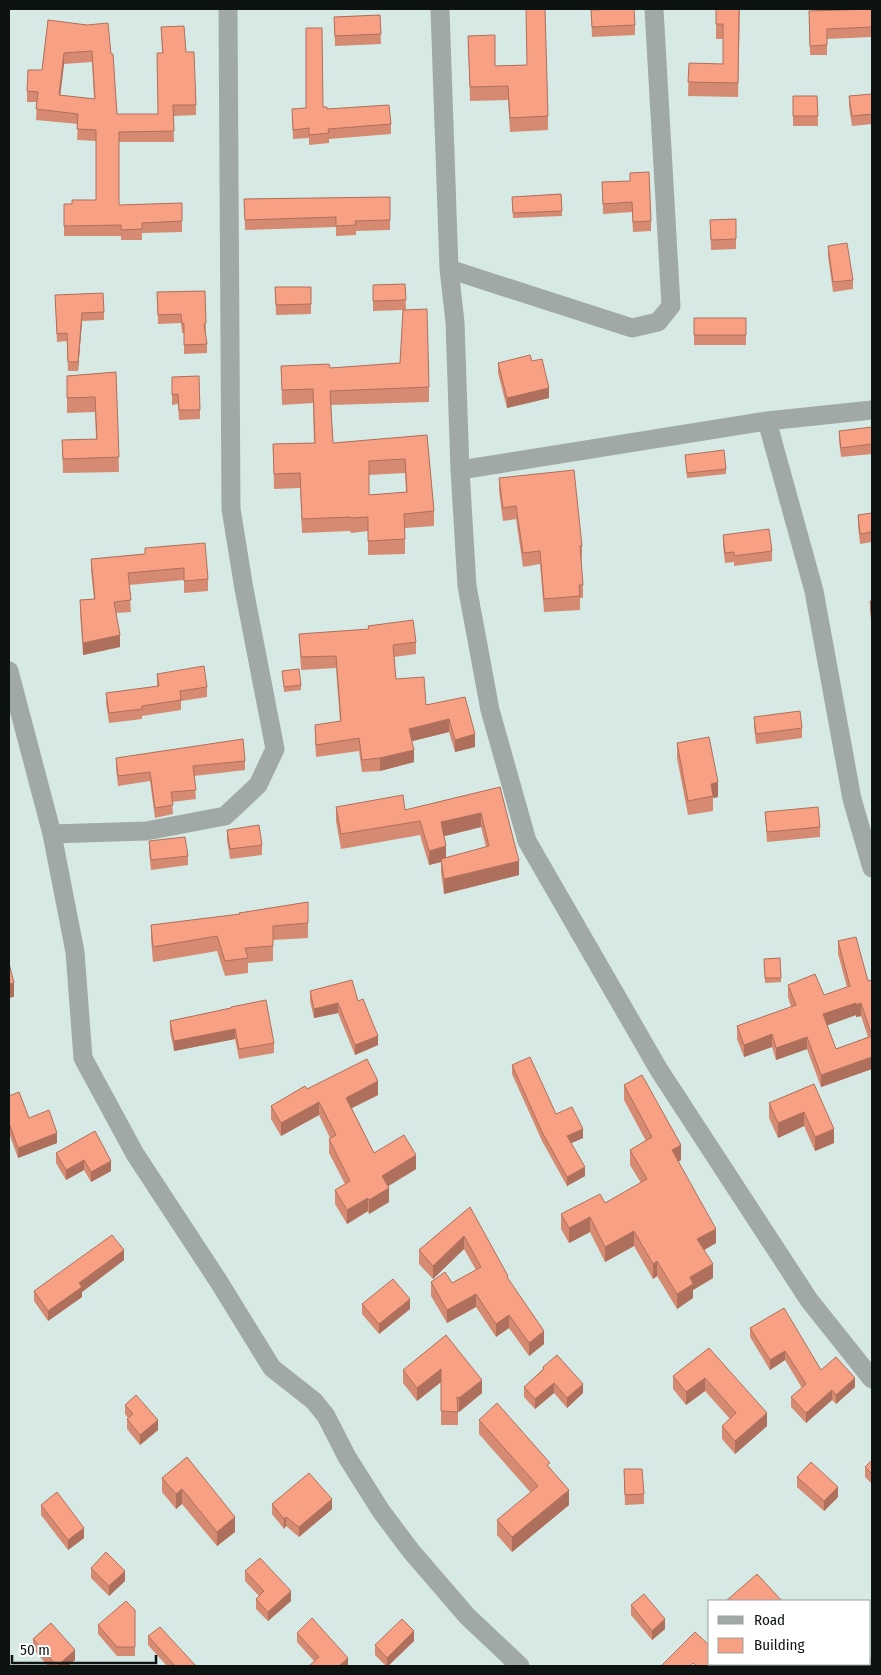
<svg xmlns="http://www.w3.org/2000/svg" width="881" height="1675" viewBox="0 0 881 1675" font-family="'Fira Sans Condensed',sans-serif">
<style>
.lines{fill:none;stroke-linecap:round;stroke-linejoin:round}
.street{stroke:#a1a9a6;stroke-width:19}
.wall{fill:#d58a71;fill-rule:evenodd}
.shaded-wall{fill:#ae705c}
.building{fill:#f8a083;stroke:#ae705c;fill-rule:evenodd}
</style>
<rect width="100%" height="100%" fill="#d7e9e4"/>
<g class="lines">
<path class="street" d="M440,9L449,269L455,322L460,470L467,586L490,710L527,841L659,1070L809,1300L872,1379
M449,269L632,328L658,322L671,306L654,9
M767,421L814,591L852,799L872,868
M460,470L767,421L872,410
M9,671L52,834L75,952L83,1058L135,1154L219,1282L272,1368L314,1401L326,1416L347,1457L381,1511L411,1551L467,1616L520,1666
M52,834L146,831L225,816L258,785L275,749L244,589L231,509L228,9
M863,1664L866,1666"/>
</g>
<path class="wall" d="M716,9H740L738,97L688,96L689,63L723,64V39H716Z
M872,9V37L827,39V55H810L809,11Z
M591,10L635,25V35L592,37Z
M380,15L381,44L335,46L334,17Z
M48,20L111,54L117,114H158L162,53L161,27L186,52L196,105V115L173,116L174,142H119V205L182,203V232L142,233V240H121V236H64V204H72L96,200V141L77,140L78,124L36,120L37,102H27V91L42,70ZM92,62L94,99L60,95L64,64Z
M468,36L495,66L527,65L548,116V130L510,132L508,100L470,101Z
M872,94V124L852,126L849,106V96Z
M793,96H817L818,126H793Z
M323,107L327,109L391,124V134L329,139V143L309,145V138L293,139L292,109Z
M630,173L651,221V231L633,232L632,212L603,214L602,182L630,181Z
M561,194L562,216L513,218L512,197Z
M390,197V230L356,231V235L336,236V227L245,230L244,199Z
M736,219V249L711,250L710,220Z
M828,246L853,280V289L833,292L828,256Z
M405,284L406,310L429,387V402L331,405L333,443L427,435L434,511V526L405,528V554L368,555V531L351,533L350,531L302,533L300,488L274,489L273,444L314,443L313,403L282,405L281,366L330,368L400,363L403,310L373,311V285ZM405,473L406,492L369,495V475Z
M275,287H311V314L276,315Z
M205,291L206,332H205L207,344V353L184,354V333H182L181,323L158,324L157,292Z
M55,295L104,312V320L82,321L78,371H68L67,341L57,342Z
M694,318H746V345H694Z
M532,361L549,398L507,408L498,373V363Z
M116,372L119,472L63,473L62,440L96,439L95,412L67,413V376Z
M172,377L200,410V419L179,420L178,404L172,405Z
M872,427V454L841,457L839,441V431Z
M685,455L726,469V474L687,478Z
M499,478L582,546V559H581L583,585V598H580V610L544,612L540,564L523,567L516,519L503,521L499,491Z
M872,513V542L860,544L858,525V515Z
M723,535L772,551V561L734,566V562L725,563L723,545Z
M145,548L208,579V591L184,593V580L129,585L131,612L116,613L120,647L83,655L80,612V600L94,599L91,571V559L145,554Z
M870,601H872V629L870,611Z
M299,634L416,642V654L394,657L396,679L426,705L465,697L475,747L455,752L449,732L412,741L414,762L380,771L362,772L359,751L316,757L315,738V725L340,721L336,668L301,670Z
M282,671L301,685V690L284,692Z
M157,674L207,687V697L181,701V710L142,716V719L109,723L106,703V693L157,686Z
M754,717L802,728V738L756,744L754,727Z
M677,743L718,797L713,798V811L688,815L677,758Z
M116,758L245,761V770L194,776L196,799L172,802L173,814L155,818L150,781L118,786L116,768Z
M500,787L519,875L444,894L441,873V862L429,865L420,835L341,849L336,821V807L405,810ZM481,827L486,847L446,858L444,836Z
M765,812L820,827V837L767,842Z
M227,830L262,845V855L230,859L227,840Z
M149,841L188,856V865L151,870L149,851Z
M308,902V938L273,940V961L248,963V973L225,976L217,951L153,962L151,939V925L239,915V913Z
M838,941L868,981L872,980V1069L821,1087L807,1049L776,1060L772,1047L744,1057L737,1039V1026L791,1007L788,997V985L824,995L847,987L838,954ZM856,1015V1017L861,1016L868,1037L836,1049L827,1025Z
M780,958L781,982L765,983L764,959Z
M310,991L358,1001L378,1045L355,1055L338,1013L314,1018L310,1001Z
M231,1008L274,1043V1053L239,1059L235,1039L174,1051L170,1031V1021Z
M512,1065L556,1114L583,1138L571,1143L585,1176L567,1186L542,1141L512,1074Z
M814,1084L834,1143L815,1151L804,1126L778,1138L769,1118V1103Z
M624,1085L681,1160L678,1162L716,1243L704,1250L713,1278L693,1290V1298L677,1309L657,1276L653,1279L634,1246L605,1262L590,1232L569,1243L561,1229V1214L605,1203L641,1183L630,1165V1150L646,1141L624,1100Z
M307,1089L378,1095L352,1108L374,1153L416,1169L388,1186L389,1202L369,1214L368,1211L347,1224L335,1204V1190L345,1184L329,1153V1139L330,1138L319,1115L281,1136L271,1119V1106Z
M9,1096L29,1118L57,1143L18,1158L9,1133Z
M56,1153L111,1161V1171L91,1182L84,1170L66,1180L56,1163Z
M470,1207L508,1280L544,1344L529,1356L509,1328L496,1337L476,1307L447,1323L431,1296V1282L452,1283L476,1270L464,1249L433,1279L419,1264V1250Z
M124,1260L82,1292V1297L48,1321L34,1301V1291Z
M362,1304L410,1309L379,1334L362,1314Z
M750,1328L821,1370L855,1387L836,1404L832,1400L806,1423L791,1407V1397L802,1388L785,1360L770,1370L750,1337Z
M709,1348L767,1426L735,1454L722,1439V1426L730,1419L705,1391L686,1405L673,1389V1376Z
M543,1367L583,1393L567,1408L554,1393L535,1409L524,1397V1387L543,1369Z
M403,1370L482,1393L459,1412L458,1411V1425H441V1382L417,1401L403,1383Z
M125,1405L158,1430L140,1445L127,1429V1419L128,1418L125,1414Z
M479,1420L550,1468L569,1505L512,1552L497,1535V1520L531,1493L479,1434Z
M187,1457L235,1532L217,1546L182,1504L176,1509L162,1492V1478Z
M872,1460V1484L865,1477V1467Z
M624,1469L644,1494V1504L625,1505Z
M797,1477L838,1497L824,1511L797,1487Z
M272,1504L332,1509L299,1537L286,1526L284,1529L272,1514Z
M41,1505L84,1538L68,1550L41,1515Z
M91,1568L125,1581L109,1596L91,1578Z
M245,1571L291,1601L268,1621L256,1609V1599L259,1596L245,1581Z
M631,1605L665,1629L652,1640L631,1615Z
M135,1610V1656H117L98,1634V1625Z
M297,1633L348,1666L314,1661L297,1642Z
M148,1636L196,1666H167L148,1645Z
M33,1639L75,1660L68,1666H48L33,1649Z
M414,1641L388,1666H386L375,1655V1645Z"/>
<path class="shaded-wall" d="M64,53V64L59,106V95Z
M82,313V321L78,371V362Z
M549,388V398L507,408V398Z
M120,635V647L83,655V643Z
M449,719V732L409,742V729Z
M475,734V747L455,752V740Z
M414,750V762L380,771V758Z
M718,782V797L713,798L711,784Z
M481,813V827L441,837V822Z
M446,846V861L441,859V862L429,865V851Z
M519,861V875L444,894V879Z
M14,983V997L9,998V984Z
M338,1003V1013L314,1018V1009Z
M856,1003V1015L823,1027V1014Z
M861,1003V1016L856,1017V1005Z
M235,1029V1039L174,1051V1041Z
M772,1034V1047L744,1057V1045Z
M378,1036V1045L355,1055V1045Z
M807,1037V1049L776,1060V1048Z
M872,1057V1069L821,1087V1075Z
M378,1081V1095L346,1111V1098Z
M319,1102V1115L281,1136V1123Z
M804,1112V1126L778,1138V1123Z
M583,1129V1138L567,1145V1136Z
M834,1129V1143L815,1151V1137Z
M57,1133V1143L18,1158V1148Z
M681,1145V1160L672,1165V1150Z
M416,1155V1169L382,1190V1176Z
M84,1160V1170L66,1180V1170Z
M111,1161V1171L91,1182V1172Z
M585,1167V1176L567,1186V1177Z
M389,1188V1202L369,1214V1200Z
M368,1198V1211L347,1224V1210Z
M590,1217V1232L569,1243V1228Z
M716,1229V1243L697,1254V1239Z
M634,1231V1246L605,1262V1247Z
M464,1236V1249L433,1279V1266Z
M124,1250V1260L82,1292V1297L48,1321V1311L79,1283Z
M657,1261V1276L653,1279V1264Z
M713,1264V1278L693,1290V1298L677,1309V1294L690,1277Z
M476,1294V1307L447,1323V1310Z
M410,1299V1309L379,1334V1324Z
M509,1315V1328L496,1337V1324Z
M544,1331V1344L529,1356V1343Z
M785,1351V1360L770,1370V1360Z
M441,1369V1382L417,1401V1388Z
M705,1378V1391L686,1405V1392Z
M855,1378V1387L836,1404V1395Z
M482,1380V1393L459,1412V1398Z
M554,1383V1393L535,1409V1399Z
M583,1384V1393L567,1408V1398Z
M832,1390V1400L806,1423V1413Z
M767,1413V1426L735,1454V1441Z
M158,1420V1430L140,1445V1435Z
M838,1487V1497L824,1511V1501Z
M182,1489V1504L176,1509V1494Z
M569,1490V1505L512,1552V1537Z
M332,1499V1509L299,1537V1527Z
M235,1517V1532L217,1546V1532Z
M286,1517V1526L284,1529V1519Z
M84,1528V1538L68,1550V1540Z
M125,1571V1581L109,1596V1586Z
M291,1591V1601L268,1621V1612Z
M665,1619V1629L652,1640V1631Z
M414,1631V1641L388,1666H387V1658Z
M75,1650V1660L68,1666H57Z
M348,1658V1666H339Z"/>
<path class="building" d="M526,9H545L548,116L510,118L508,86L470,87L468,36L495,35V66L527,65Z
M613,9H634L635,25L592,27L591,10Z
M716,9H739L738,83L688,82L689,63L723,64V24H716Z
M872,9V27L827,29V45L810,46L809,11Z
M380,15L381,34L335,36L334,17Z
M48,20L87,25L108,23L111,54H113L117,114H158L157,53H163L161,27L184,26L186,52H194L196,105H173L174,131L119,132V205L182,203V221L142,223V229L121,230V225L64,226V204H72V200H96V130L77,129L78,114L36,109L38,92L27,91L28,70H42ZM92,51L95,99L59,95L64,53Z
M306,28H322L323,107H327V109L389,105L391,124L328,129L329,133L309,135V128L293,130L292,109L306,108Z
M872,94V114L852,116L849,96Z
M793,96H817L818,116H793Z
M649,172L651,221L633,222L632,202L603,204L602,182L630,181V173Z
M561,194L562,211L513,213L512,197Z
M390,197V220L355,221L356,225L336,226V217L245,220L244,199Z
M736,219V239L711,240L710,220Z
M847,243L853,280L833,282L828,246Z
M405,284L406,300L373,301V285Z
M275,287H311V304L276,305Z
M205,291L206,323L204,324L207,344L184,345V324H182L181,314L158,315L157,292Z
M103,293L104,312L82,313L78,362H68L67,333L57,334L55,295Z
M427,309L429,387L330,391L333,443L427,435L434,511L404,514L405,539L368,541V517L351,518L350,517L302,519L300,473L274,474L273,444L315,443L313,389L282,390L281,366L329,364L330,368L400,363L403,310ZM405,459L407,492L369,495V461Z
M694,318H746V335H694Z
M530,355L532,361L542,359L549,388L507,398L498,363Z
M116,372L119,457L63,459L62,440L97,439L95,397L67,398V376Z
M199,376L200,410H179L178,394L172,395V377Z
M872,427V444L841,448L839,431Z
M724,450L726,469L687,473L685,455Z
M574,470L582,546H580L583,585H579L580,596L544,599L540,551L523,553L516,506L503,508L499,478Z
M872,513V532L860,534L858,515Z
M769,529L772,551L734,556V552L725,553L723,535Z
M205,543L208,579L184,581V568L128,573L131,600L114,602L120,635L83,643L80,600L95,599L91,559L145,554V548Z
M870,601H872V619Z
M413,620L416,642L393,645L396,679L424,677L426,705L465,697L475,734L455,740L449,719L409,729L414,750L380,758L362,760L359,738L316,745L315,725L341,721L336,656L301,657L299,634L369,629L368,626Z
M204,666L207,687L180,691L181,700L142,706V709L109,713L106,693L159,686L157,674Z
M299,669L301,685L284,687L282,671Z
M800,711L802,728L756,734L754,717Z
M709,737L718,782L711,784L713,796L688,801L677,743Z
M243,739L245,761L193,766L196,790L171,792L173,805L155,808L150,772L118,776L116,758Z
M500,787L519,861L444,879L441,859L489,846L481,813L441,822L446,846L429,851L420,821L341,834L336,807L403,795L405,810Z
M818,807L820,827L767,832L765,812Z
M259,825L262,845L230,849L227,830Z
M185,837L188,856L151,860L149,841Z
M308,902V923L273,926V946L245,948L248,958L225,961L217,936L153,947L151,925L240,914L239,913Z
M856,937L868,981L872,980V1057L821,1075L807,1037L776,1048L772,1034L744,1045L737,1026L796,1005L788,985L815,974L824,995L850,986L838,941ZM856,1003V1005L861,1003L872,1036L836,1049L823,1014Z
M780,958L781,978H765L764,959Z
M9,963L14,983L9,984Z
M352,980L358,1001L363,999L378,1036L355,1045L338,1003L314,1009L310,991Z
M266,1000L274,1043L239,1049L235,1029L174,1041L170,1021L231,1008V1007Z
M530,1057L556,1114L572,1107L583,1129L567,1136L585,1167L567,1177L542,1132L512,1065Z
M367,1059L378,1081L346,1098L374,1153L404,1135L416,1155L382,1176L389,1188L369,1200L368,1198L347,1210L335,1190L350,1181L329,1139L336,1135L319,1102L281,1123L271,1106L305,1086L307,1089Z
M642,1075L681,1145L672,1150L716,1229L697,1239L713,1264L690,1277L693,1284L677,1294L657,1261L653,1264L634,1231L605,1247L590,1217L569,1228L561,1214L600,1194L605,1203L647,1179L630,1150L652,1137L624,1085Z
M814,1084L834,1129L815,1137L804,1112L778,1123L769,1103Z
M19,1092L29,1118L49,1110L57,1133L18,1148L9,1123V1096Z
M95,1131L111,1161L91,1172L84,1160L66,1170L56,1153Z
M470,1207L508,1276L507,1277L544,1331L529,1343L509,1315L496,1324L476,1294L447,1310L431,1282L445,1272L452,1283L481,1267L464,1236L433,1266L419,1250Z
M112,1235L124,1250L79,1283L82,1287L48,1311L34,1291Z
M393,1279L410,1299L379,1324L362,1304Z
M784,1308L821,1370L836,1357L855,1378L836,1395L832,1390L806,1413L791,1397L806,1384L785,1351L770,1360L750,1328Z
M446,1335L482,1380L459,1398L457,1397L458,1412L441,1411V1369L417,1388L403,1370Z
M709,1348L767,1413L735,1441L722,1426L736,1413L705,1378L686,1392L673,1376Z
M557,1355L583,1384L567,1398L554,1383L535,1399L524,1387L544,1369L543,1367Z
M136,1395L158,1420L140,1435L127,1419L133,1414L125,1405Z
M497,1403L550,1463L547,1465L569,1490L512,1537L497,1520L538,1486L479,1420Z
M187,1457L235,1517L217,1532L182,1489L176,1494L162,1478Z
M872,1460V1474L865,1467Z
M811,1462L838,1487L824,1501L797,1477Z
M624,1469H642L644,1494L625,1495Z
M309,1473L332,1499L299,1527L286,1517L284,1519L272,1504Z
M57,1492L84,1528L68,1540L41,1505Z
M106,1552L125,1571L109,1586L91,1568Z
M260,1558L291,1591L268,1612L256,1599L264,1591L245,1571Z
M757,1574L782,1601H726Z
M644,1594L665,1619L652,1631L631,1605Z
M126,1601L135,1610V1647H117L98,1625Z
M312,1618L348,1658L339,1666H309L319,1657L297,1633Z
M402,1619L414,1631L387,1658L375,1645Z
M51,1623L75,1650L57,1666L33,1639Z
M160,1627L196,1666H175L148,1636Z
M695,1632L710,1646V1664H729L731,1666H697L693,1663L690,1666H661Z
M787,1664H811L808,1666H784Z
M819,1664H845L848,1666H822Z"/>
<rect width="881" height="1675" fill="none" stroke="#0c1311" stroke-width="20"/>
<rect x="708" y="1600" width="162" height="65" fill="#ffffff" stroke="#9ea1a0"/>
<rect x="718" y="1616" width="25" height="8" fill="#a1a9a6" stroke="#9ea1a0"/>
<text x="754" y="1625" font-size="15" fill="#0c1311">Road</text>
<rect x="718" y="1638" width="25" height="15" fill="#f8a083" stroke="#9ea1a0"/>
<text x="754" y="1650" font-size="15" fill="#0c1311">Building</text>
<path d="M12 1655v8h144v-8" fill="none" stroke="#0c1311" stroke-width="2.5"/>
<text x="20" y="1655" font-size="15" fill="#0c1311" stroke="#ffffff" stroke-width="4" paint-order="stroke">50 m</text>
</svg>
